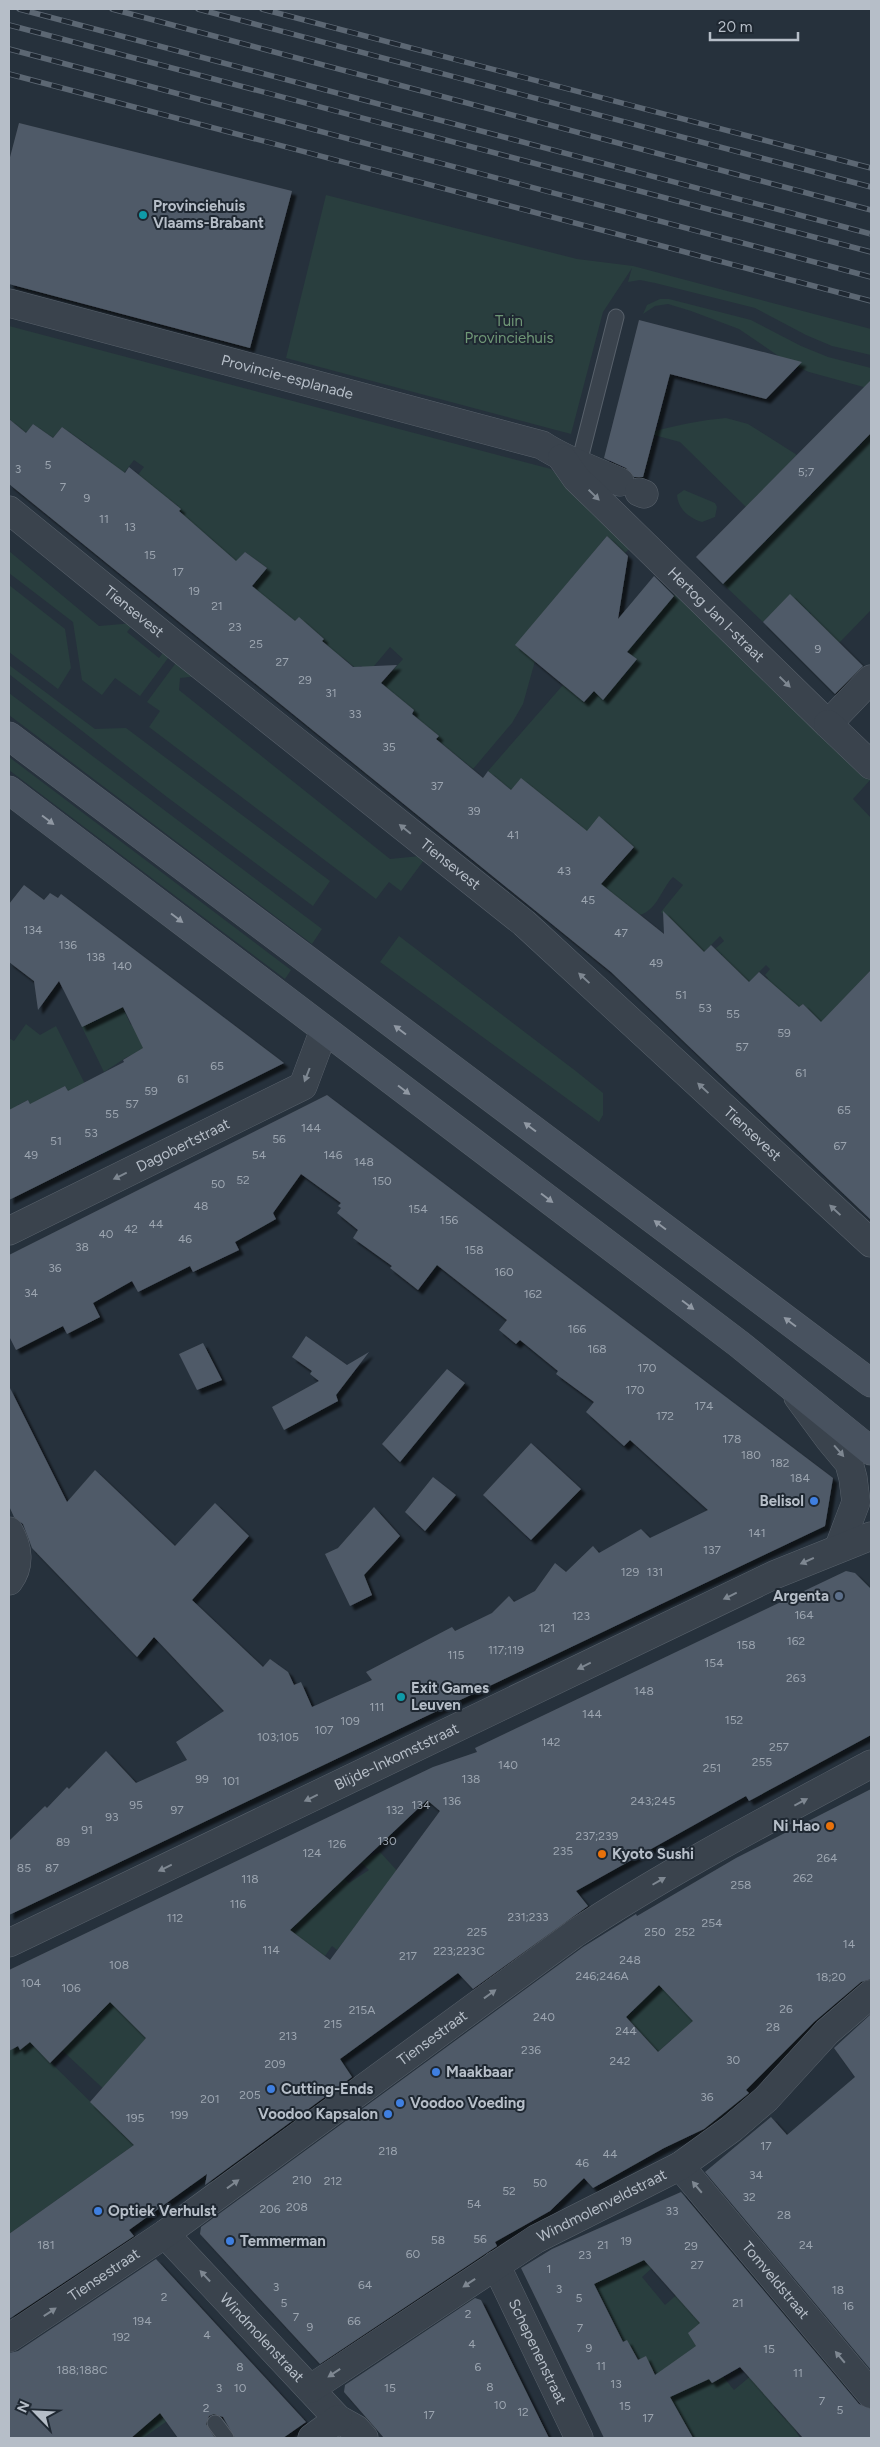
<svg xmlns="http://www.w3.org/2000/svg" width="880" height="2447" viewBox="0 0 880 2447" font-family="Figtree,sans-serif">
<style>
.green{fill:#293e3e}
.building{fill:#505a67;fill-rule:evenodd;filter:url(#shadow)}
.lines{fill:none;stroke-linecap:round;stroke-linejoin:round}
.service-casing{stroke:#58616b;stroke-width:17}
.minor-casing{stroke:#58616b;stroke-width:29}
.tertiary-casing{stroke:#58616b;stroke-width:29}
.secondary-casing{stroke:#58616b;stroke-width:29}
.service{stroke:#3a434d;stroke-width:15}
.minor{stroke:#3a434d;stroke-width:28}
.tertiary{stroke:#3a434d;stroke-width:28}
.secondary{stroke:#48525f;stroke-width:28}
.rail-casing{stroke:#5c6773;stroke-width:5.5}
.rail{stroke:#1f2832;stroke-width:4;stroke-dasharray:11;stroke-linecap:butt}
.oneway{fill:#7e8791}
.oneway2{fill:#9098a3}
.culture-dot{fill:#0f9aa8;stroke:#1f2832;stroke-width:2}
.shop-dot{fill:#3f7fe0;stroke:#1f2832;stroke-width:2}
.service-dot{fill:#5c6f8a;stroke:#1f2832;stroke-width:2}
.food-dot{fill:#e8710a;stroke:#1f2832;stroke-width:2}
.labels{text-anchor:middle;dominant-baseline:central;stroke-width:4;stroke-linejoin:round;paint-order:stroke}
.number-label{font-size:12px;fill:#9ca5b0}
.poi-label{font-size:15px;font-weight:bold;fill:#b6bec8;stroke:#1f2832;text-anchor:start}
.park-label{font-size:15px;fill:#6f9776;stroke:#1f2832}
.street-label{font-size:15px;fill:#b6bec8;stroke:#1f2832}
</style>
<defs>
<filter id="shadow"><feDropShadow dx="4.5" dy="4.5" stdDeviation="1" flood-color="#0009"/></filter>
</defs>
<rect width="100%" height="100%" fill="#26313c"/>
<path class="green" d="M326,195L577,259L633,266L871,329V355L832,346L806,335L755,308L655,283L640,280L628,282L632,268L603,312L571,434L286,358Z
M660,299H669L751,320L801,346L828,357L871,368V389L809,372L789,363L739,329L691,311L668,304L655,306L643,314L647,305Z
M9,326L551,469L623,540L632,546L625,553L607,536L516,645L535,661L523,704L512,723L473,769L436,739L438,736L412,714L414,710L381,684L403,659L390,647L369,672L361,666L355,668L342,657L337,663L317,646L324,639L299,618L287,629L252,587L267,568L245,552L225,574L212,549L217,544L206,535L168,526L181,509L169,499L166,501L127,489L144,467L134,460L120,478L87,455L92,448L62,427L53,438L33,424L26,433L9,419Z
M726,418L748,424L797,455L746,507L680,442L654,435L655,431C679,425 701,420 726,418Z
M871,433V610L839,643L790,595L763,622L723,584Z
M684,490L715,503L717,507L715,517L702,522C689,518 678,509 677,495Z
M9,551L99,626L134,623L127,632L159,658L165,650L171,654L140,696L115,678L102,695L82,680L73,622L9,573Z
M9,585L65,629L71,668L58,689L9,652Z
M678,591L871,779L853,799L871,818V970L801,1044L774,1053L813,1014L803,1004L799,1007L756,990L768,978L765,975L770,969L766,965L749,982L715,949L724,941L720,936L703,953L661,912L683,885L673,877C661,889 658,909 640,915L625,903L619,909L596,891L634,847L621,836L558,866L521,779L511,790L488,771L563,685L585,702Z
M178,660L198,676L180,678L179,690L390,859L420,856L424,860L401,891L389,882L376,899L149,727L160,711L147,702Z
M9,665L95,729L126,728L330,881L313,906L167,797L9,674Z
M9,693L322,929L312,944L9,715Z
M9,757L291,970L285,979L9,770Z
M399,936L577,1072L603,1093V1115L599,1122L380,962Z
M118,998L131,1025L172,1005L203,1029L127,1057L104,1072L72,1007Z
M26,1024L40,1035L56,1026L88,1090L72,1099L65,1086L54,1092L36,1114L28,1100L18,1105L20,1110L9,1116V1038L14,1041Z
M380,1852L400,1874L337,1950L332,1946L325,1956L262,1917L305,1911L308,1913L313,1908L334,1869L349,1883L369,1870L361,1862Z
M692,1960L709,2002L686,2056L671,2040L658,2052L619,2009H635L639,2004L631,1995Z
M108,1999L146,2038L109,2094L49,2038L74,2039L92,2021Z
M30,2042L134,2145L9,2234V2051L18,2046L20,2050Z
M655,2227L652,2268L642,2277L665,2305L688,2285L724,2326L699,2347L734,2390L758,2370L781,2400L774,2407L786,2420L788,2418L800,2438H693L691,2436L679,2438L661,2402L675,2395C665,2376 635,2363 619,2346C607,2333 596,2305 587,2288L632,2265Z
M116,2396L141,2430L150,2422L144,2414L157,2403L170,2419L143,2438H138L134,2434L127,2438H116L101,2417Z"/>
<path class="building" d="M19,123L292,191L250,348L9,284V161Z
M639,320L802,362L766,399L670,374L643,477H634L626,468L604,458Z
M871,380V433L723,584L696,557Z
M9,419L26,433L33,424L53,438L62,427L125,473L129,467L181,509L179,511L236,561L245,552L267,568L252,586L295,621L299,617L324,639L322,641L353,667L397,665L381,683L414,710L412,714L439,736L436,739L483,778L488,771L511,790L521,778L587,831L599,816L634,847L601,884L664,934L663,911L704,952L711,945L749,982L759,972L799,1007L803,1004L821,1022L871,970V1220L611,972L9,484Z
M607,536L628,556L618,619L654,576L674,596L627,652L637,659L603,700L594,691L584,702L515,645Z
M790,594L863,666L835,694L763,622Z
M24,885L44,900L50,893L58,898L61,894L284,1063L9,1200V1110L28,1100L30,1104L65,1086L68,1091L124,1062L123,1060L143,1048L123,1007L82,1027L59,981L38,1010L34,981L9,962V904Z
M327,1095L833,1478L825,1526L9,1915V1841L45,1806L47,1808L67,1787L69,1789L106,1751L136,1783L187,1760L176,1742L224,1711L154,1637L137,1657L32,1548L23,1524L14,1517L9,1506V1386L67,1502L95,1470L175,1546L215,1503L249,1536L192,1600L263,1667L270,1659L288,1672L294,1685L301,1682L312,1707L372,1680L366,1672L452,1627L455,1631L492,1613L509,1596L514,1602L535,1591L555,1563L566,1572L593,1546L599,1553L641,1529L650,1538L708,1510L630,1440L624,1446L586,1412L594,1402L556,1374L558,1371L520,1340L516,1344L499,1330L507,1320L437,1265L418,1290L390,1268L392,1266L353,1238L358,1230L337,1213L341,1208L338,1206L341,1203L301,1174L273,1213L276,1219L235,1242L239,1250L193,1272L190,1266L138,1292L132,1281L93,1303L100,1317L67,1334L63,1326L16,1350L9,1336V1255Z
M306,1336L347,1365L369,1352L336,1395L338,1401L284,1430L272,1407L319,1381L310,1374L312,1371L292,1357Z
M203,1343L222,1380L197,1390L179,1354Z
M447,1369L465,1383L400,1462L382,1444Z
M531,1443L581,1489L531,1540L483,1495Z
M433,1477L456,1495L425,1531L405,1512Z
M374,1507L400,1536L364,1575L372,1595L350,1606L325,1554L338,1548Z
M846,1571L855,1573L871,1589V1735L749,1801L746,1796L576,1891L588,1906L473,1989L458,1973L340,2059L352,2077L205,2185L207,2174L129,2230L134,2236L9,2319V2234L134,2145L90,2102L146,2038L110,2002L50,2063L30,2042L20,2050L18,2046L9,2051V1970L433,1767L477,1752L475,1748ZM427,1800L440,1811L330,1960L290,1930Z
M871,1789V1979L861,1982L814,2022L746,2090L749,2093L704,2129L664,2148L593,2188L584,2178L550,2211L495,2242L497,2246L320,2364L200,2234L201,2227L583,1947L636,1914L637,1916L736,1858ZM659,1985L693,2021L658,2052L626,2017Z
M871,2014V2370L705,2172L771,2117L787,2135L855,2077L834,2048Z
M681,2192L859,2404L871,2409V2438H803L740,2367L712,2383L709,2379L670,2397L693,2438H604L521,2268L552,2249ZM644,2260L700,2323L688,2333L696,2346L655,2375L646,2356L638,2360L627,2340L623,2342L594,2284Z
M156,2259L306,2422L283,2438H235L223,2417L214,2414L209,2416L206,2424L215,2438H178L160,2413L131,2438H9V2353L18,2351Z
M475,2298L481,2300L549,2438H384L344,2392L345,2385Z"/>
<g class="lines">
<defs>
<path id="service" d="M579,463L616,317
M215,2423L226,2438"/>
<g id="minor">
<path id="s1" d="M9,303L542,445C566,461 594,470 620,482"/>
<path id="s2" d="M562,458L576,478L828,724L871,679"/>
<path d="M639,492L644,494"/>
<path id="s3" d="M9,510L180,649L524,923L871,1243"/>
<path d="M828,724L871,765"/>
<path id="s4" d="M9,1231L303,1086L324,1030"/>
<path d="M9,1531C18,1547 21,1565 9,1581"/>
<path id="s5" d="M680,2166L871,2394"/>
<path id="s6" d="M165,2234L338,2419L356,2429L364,2438"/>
<path id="s7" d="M496,2265L579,2438"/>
<path id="s8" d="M310,2389L536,2239L680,2166L731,2129L766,2099L827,2032L871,1994"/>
<path d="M312,2438L338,2419"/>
</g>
<g id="tertiary">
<path d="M798,1397L829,1439L849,1463L853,1478L856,1502L839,1547"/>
<path id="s9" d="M9,1943L774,1575L871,1536"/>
<path id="s10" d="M9,2338L165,2234L574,1934C669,1871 771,1818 871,1764"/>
</g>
<path id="secondary" d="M9,736L871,1383
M9,790L739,1344L871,1451"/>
</defs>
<use href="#service" class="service-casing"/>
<use href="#minor" class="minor-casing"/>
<use href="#tertiary" class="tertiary-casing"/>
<use href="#secondary" class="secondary-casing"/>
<use href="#service" class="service"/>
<use href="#minor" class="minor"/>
<use href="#tertiary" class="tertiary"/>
<use href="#secondary" class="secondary"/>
<defs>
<path id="rail" d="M19,9L871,234
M112,9L871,210
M198,9L871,187
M262,9L871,168
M9,25L871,252
M9,49L871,277
M9,74L871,301"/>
</defs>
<use href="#rail" class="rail-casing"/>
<use href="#rail" class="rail"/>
</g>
<defs><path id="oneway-solid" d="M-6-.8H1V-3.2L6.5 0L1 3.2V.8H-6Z" transform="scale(1.25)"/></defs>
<g class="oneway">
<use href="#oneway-solid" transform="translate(594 495) rotate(44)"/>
<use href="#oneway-solid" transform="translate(785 682) rotate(44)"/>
<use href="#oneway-solid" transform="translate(405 829) rotate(-141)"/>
<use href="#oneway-solid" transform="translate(584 978) rotate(-137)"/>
<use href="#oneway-solid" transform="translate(307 1075) rotate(111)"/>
<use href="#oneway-solid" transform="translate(703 1088) rotate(-137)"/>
<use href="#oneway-solid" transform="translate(120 1176) rotate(154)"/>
<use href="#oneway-solid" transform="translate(835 1210) rotate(-137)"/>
<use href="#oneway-solid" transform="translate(839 1451) rotate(49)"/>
<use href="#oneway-solid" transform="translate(807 1561) rotate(156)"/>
<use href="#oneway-solid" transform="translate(730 1596) rotate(154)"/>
<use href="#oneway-solid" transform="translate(584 1666) rotate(154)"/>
<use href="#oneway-solid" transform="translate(311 1798) rotate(154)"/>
<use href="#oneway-solid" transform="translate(801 1802) rotate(-28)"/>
<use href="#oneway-solid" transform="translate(165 1868) rotate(154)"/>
<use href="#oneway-solid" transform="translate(659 1881) rotate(-30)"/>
<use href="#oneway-solid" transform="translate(490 1994) rotate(-36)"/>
<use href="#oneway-solid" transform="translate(233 2184) rotate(-36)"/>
<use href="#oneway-solid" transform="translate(697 2187) rotate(-130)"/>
<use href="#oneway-solid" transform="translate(205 2276) rotate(-133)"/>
<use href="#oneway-solid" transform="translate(469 2283) rotate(146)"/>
<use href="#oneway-solid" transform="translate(50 2312) rotate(-33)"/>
<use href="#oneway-solid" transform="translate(840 2357) rotate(-130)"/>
<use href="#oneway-solid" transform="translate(334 2373) rotate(146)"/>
</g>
<g class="oneway2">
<use href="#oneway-solid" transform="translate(48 820) rotate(37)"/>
<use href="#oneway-solid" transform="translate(177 918) rotate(37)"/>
<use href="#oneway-solid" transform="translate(400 1030) rotate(-143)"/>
<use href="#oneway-solid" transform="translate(404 1090) rotate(37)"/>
<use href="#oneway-solid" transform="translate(530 1127) rotate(-143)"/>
<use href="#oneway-solid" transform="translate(547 1198) rotate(37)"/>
<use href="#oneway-solid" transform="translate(660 1225) rotate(-143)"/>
<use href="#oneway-solid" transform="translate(688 1305) rotate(37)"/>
<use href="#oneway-solid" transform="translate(790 1322) rotate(-143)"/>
</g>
<g class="culture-dot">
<circle cx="143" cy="215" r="5"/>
<circle cx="401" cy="1697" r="5"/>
</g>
<g class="shop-dot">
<circle cx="814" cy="1501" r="5"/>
<circle cx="436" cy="2072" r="5"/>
<circle cx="271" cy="2089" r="5"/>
<circle cx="400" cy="2103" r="5"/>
<circle cx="388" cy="2114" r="5"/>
<circle cx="98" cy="2211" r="5"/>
<circle cx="230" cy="2241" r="5"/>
</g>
<circle class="service-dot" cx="839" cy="1596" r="5"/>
<g class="food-dot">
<circle cx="830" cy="1826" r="5"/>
<circle cx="602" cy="1854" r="5"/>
</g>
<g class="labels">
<g class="number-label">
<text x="48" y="465">5</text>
<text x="18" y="469">3</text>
<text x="806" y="472">5;7</text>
<text x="63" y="487">7</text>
<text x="87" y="498">9</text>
<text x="104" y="519">11</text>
<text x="130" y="527">13</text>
<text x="150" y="555">15</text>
<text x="178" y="572">17</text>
<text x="194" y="591">19</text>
<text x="217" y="606">21</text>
<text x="235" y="627">23</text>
<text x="256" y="644">25</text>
<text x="818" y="649">9</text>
<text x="282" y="662">27</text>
<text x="305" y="680">29</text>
<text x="331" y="693">31</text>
<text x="355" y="714">33</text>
<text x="389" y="747">35</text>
<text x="437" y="786">37</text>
<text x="474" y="811">39</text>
<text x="513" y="835">41</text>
<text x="564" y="871">43</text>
<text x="588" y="900">45</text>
<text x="33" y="930">134</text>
<text x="621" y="933">47</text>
<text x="68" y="945">136</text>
<text x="96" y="957">138</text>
<text x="656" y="963">49</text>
<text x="122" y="966">140</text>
<text x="681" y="995">51</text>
<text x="705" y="1008">53</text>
<text x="733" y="1014">55</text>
<text x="784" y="1033">59</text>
<text x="742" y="1047">57</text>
<text x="217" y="1066">65</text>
<text x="801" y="1073">61</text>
<text x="183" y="1079">61</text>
<text x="151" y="1091">59</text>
<text x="132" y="1104">57</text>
<text x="844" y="1110">65</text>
<text x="112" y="1114">55</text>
<text x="311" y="1128">144</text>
<text x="91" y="1133">53</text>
<text x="279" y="1139">56</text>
<text x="56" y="1141">51</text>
<text x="840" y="1146">67</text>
<text x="31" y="1155">49</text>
<text x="259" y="1155">54</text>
<text x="333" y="1155">146</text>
<text x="364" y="1162">148</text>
<text x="243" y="1180">52</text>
<text x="382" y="1181">150</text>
<text x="218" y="1184">50</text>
<text x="201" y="1206">48</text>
<text x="418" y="1209">154</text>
<text x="449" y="1220">156</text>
<text x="156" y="1224">44</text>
<text x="131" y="1229">42</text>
<text x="106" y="1234">40</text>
<text x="185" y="1239">46</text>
<text x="82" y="1247">38</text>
<text x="474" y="1250">158</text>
<text x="55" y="1268">36</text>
<text x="504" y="1272">160</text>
<text x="31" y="1293">34</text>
<text x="533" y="1294">162</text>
<text x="577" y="1329">166</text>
<text x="597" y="1349">168</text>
<text x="647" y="1368">170</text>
<text x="635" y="1390">170</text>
<text x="704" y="1406">174</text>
<text x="665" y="1416">172</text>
<text x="732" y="1439">178</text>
<text x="751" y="1455">180</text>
<text x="780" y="1463">182</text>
<text x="800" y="1478">184</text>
<text x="757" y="1533">141</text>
<text x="712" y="1550">137</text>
<text x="630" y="1572">129</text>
<text x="655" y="1572">131</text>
<text x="804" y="1615">164</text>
<text x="581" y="1616">123</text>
<text x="547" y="1628">121</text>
<text x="796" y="1641">162</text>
<text x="746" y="1645">158</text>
<text x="506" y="1650">117;119</text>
<text x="456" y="1655">115</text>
<text x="714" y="1663">154</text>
<text x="796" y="1678">263</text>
<text x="644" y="1691">148</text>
<text x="377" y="1707">111</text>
<text x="592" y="1714">144</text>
<text x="734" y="1720">152</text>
<text x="350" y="1721">109</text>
<text x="324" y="1730">107</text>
<text x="278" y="1737">103;105</text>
<text x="551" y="1742">142</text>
<text x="779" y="1747">257</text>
<text x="762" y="1762">255</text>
<text x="508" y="1765">140</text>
<text x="712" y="1768">251</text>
<text x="202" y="1779">99</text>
<text x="471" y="1779">138</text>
<text x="231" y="1781">101</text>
<text x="452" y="1801">136</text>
<text x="653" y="1801">243;245</text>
<text x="136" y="1805">95</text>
<text x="421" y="1805">134</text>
<text x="177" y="1810">97</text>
<text x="395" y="1810">132</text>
<text x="112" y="1817">93</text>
<text x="87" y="1830">91</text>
<text x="597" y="1836">237;239</text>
<text x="387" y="1841">130</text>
<text x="63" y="1842">89</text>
<text x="337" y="1844">126</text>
<text x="563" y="1851">235</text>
<text x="312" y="1853">124</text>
<text x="827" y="1858">264</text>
<text x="24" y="1868">85</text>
<text x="52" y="1868">87</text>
<text x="803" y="1878">262</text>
<text x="250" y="1879">118</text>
<text x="741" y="1885">258</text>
<text x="238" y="1904">116</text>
<text x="528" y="1917">231;233</text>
<text x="175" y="1918">112</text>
<text x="712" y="1923">254</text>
<text x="477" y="1932">225</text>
<text x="655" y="1932">250</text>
<text x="685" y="1932">252</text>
<text x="849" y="1944">14</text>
<text x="271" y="1950">114</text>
<text x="459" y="1951">223;223C</text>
<text x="408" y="1956">217</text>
<text x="630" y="1960">248</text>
<text x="119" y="1965">108</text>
<text x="602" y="1976">246;246A</text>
<text x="831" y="1977">18;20</text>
<text x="31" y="1983">104</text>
<text x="71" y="1988">106</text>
<text x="786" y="2009">26</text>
<text x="362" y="2010">215A</text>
<text x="544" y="2017">240</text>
<text x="333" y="2024">215</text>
<text x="773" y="2027">28</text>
<text x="626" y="2031">244</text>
<text x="288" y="2036">213</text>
<text x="531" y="2050">236</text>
<text x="733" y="2060">30</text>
<text x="620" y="2061">242</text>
<text x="275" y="2064">209</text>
<text x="250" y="2095">205</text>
<text x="707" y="2097">36</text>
<text x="210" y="2099">201</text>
<text x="179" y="2115">199</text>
<text x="135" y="2118">195</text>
<text x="766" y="2146">17</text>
<text x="388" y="2151">218</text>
<text x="610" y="2154">44</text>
<text x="582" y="2163">46</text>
<text x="756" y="2175">34</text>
<text x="302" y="2180">210</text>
<text x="333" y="2181">212</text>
<text x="540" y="2183">50</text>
<text x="509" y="2191">52</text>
<text x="749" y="2197">32</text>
<text x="474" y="2204">54</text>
<text x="297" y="2207">208</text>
<text x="270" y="2209">206</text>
<text x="672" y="2211">33</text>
<text x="784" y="2215">28</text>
<text x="480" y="2239">56</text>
<text x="438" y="2240">58</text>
<text x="626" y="2241">19</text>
<text x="46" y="2245">181</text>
<text x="603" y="2245">21</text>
<text x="806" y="2245">24</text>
<text x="691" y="2246">29</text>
<text x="413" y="2254">60</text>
<text x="585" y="2255">23</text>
<text x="697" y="2265">27</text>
<text x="549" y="2269">1</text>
<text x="365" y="2285">64</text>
<text x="276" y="2287">3</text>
<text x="559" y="2289">3</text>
<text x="838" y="2290">18</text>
<text x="164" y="2297">2</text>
<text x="579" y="2298">5</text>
<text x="284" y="2303">5</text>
<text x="738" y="2303">21</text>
<text x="848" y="2306">16</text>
<text x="468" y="2314">2</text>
<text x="296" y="2317">7</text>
<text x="142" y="2321">194</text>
<text x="354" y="2321">66</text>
<text x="310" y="2327">9</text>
<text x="580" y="2328">7</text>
<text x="207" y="2335">4</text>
<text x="121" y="2337">192</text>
<text x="472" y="2344">4</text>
<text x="589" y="2348">9</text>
<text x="769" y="2349">15</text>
<text x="601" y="2366">11</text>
<text x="240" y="2367">8</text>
<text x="478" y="2367">6</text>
<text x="82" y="2370">188;188C</text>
<text x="798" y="2373">11</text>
<text x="616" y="2384">13</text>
<text x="490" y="2387">8</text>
<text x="219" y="2388">3</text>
<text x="240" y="2388">10</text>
<text x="390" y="2388">15</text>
<text x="822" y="2401">7</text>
<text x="500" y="2405">10</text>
<text x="625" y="2406">15</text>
<text x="206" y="2408">2</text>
<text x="840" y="2410">5</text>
<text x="523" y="2412">12</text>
<text x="429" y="2415">17</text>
<text x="648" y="2418">17</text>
</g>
<g class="poi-label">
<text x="153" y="206">Provinciehuis<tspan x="153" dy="17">Vlaams-Brabant</tspan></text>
<text x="804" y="1501" text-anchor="end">Belisol</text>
<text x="829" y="1596" text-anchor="end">Argenta</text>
<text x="411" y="1688">Exit Games<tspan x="411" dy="17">Leuven</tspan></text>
<text x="820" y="1826" text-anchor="end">Ni Hao</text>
<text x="612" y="1854">Kyoto Sushi</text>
<text x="446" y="2072">Maakbaar</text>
<text x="281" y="2089">Cutting-Ends</text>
<text x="410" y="2103">Voodoo Voeding</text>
<text x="378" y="2114" text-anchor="end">Voodoo Kapsalon</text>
<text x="108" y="2211">Optiek Verhulst</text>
<text x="240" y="2241">Temmerman</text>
</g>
<g class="park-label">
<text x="509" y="321">Tuin<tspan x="509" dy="17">Provinciehuis</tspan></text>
</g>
<g class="street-label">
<text stroke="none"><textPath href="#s1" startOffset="288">Provincie-esplanade</textPath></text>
<text stroke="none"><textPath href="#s3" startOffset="161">Tiensevest</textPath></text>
<text stroke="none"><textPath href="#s2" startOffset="220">Hertog Jan I-straat</textPath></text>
<text stroke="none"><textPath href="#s3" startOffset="566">Tiensevest</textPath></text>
<text stroke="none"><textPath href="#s3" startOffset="971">Tiensevest</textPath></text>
<text stroke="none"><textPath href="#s4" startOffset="194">Dagobertstraat</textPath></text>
<text stroke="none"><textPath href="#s9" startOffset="430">Blijde-Inkomststraat</textPath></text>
<text stroke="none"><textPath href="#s10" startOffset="519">Tiensestraat</textPath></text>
<text stroke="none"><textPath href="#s8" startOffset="345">Windmolenveldstraat</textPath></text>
<text stroke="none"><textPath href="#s10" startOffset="114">Tiensestraat</textPath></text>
<text stroke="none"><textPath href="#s5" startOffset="149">Tomveldstraat</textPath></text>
<text stroke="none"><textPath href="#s6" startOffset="142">Windmolenstraat</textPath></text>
<text stroke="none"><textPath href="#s7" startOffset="96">Schepenenstraat</textPath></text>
</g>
</g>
<rect width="880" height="2447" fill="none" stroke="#b6bec8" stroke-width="20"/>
<g transform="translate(35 2412) rotate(294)" stroke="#1f2832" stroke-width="4" paint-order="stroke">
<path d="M0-4L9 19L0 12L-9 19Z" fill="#b6bec8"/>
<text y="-8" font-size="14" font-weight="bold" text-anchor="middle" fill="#b6bec8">N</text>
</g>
<path d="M710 32v8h88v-8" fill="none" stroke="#b6bec8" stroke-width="2.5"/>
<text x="718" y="32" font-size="15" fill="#b6bec8" stroke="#1f2832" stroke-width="4" paint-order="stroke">20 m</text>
</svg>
